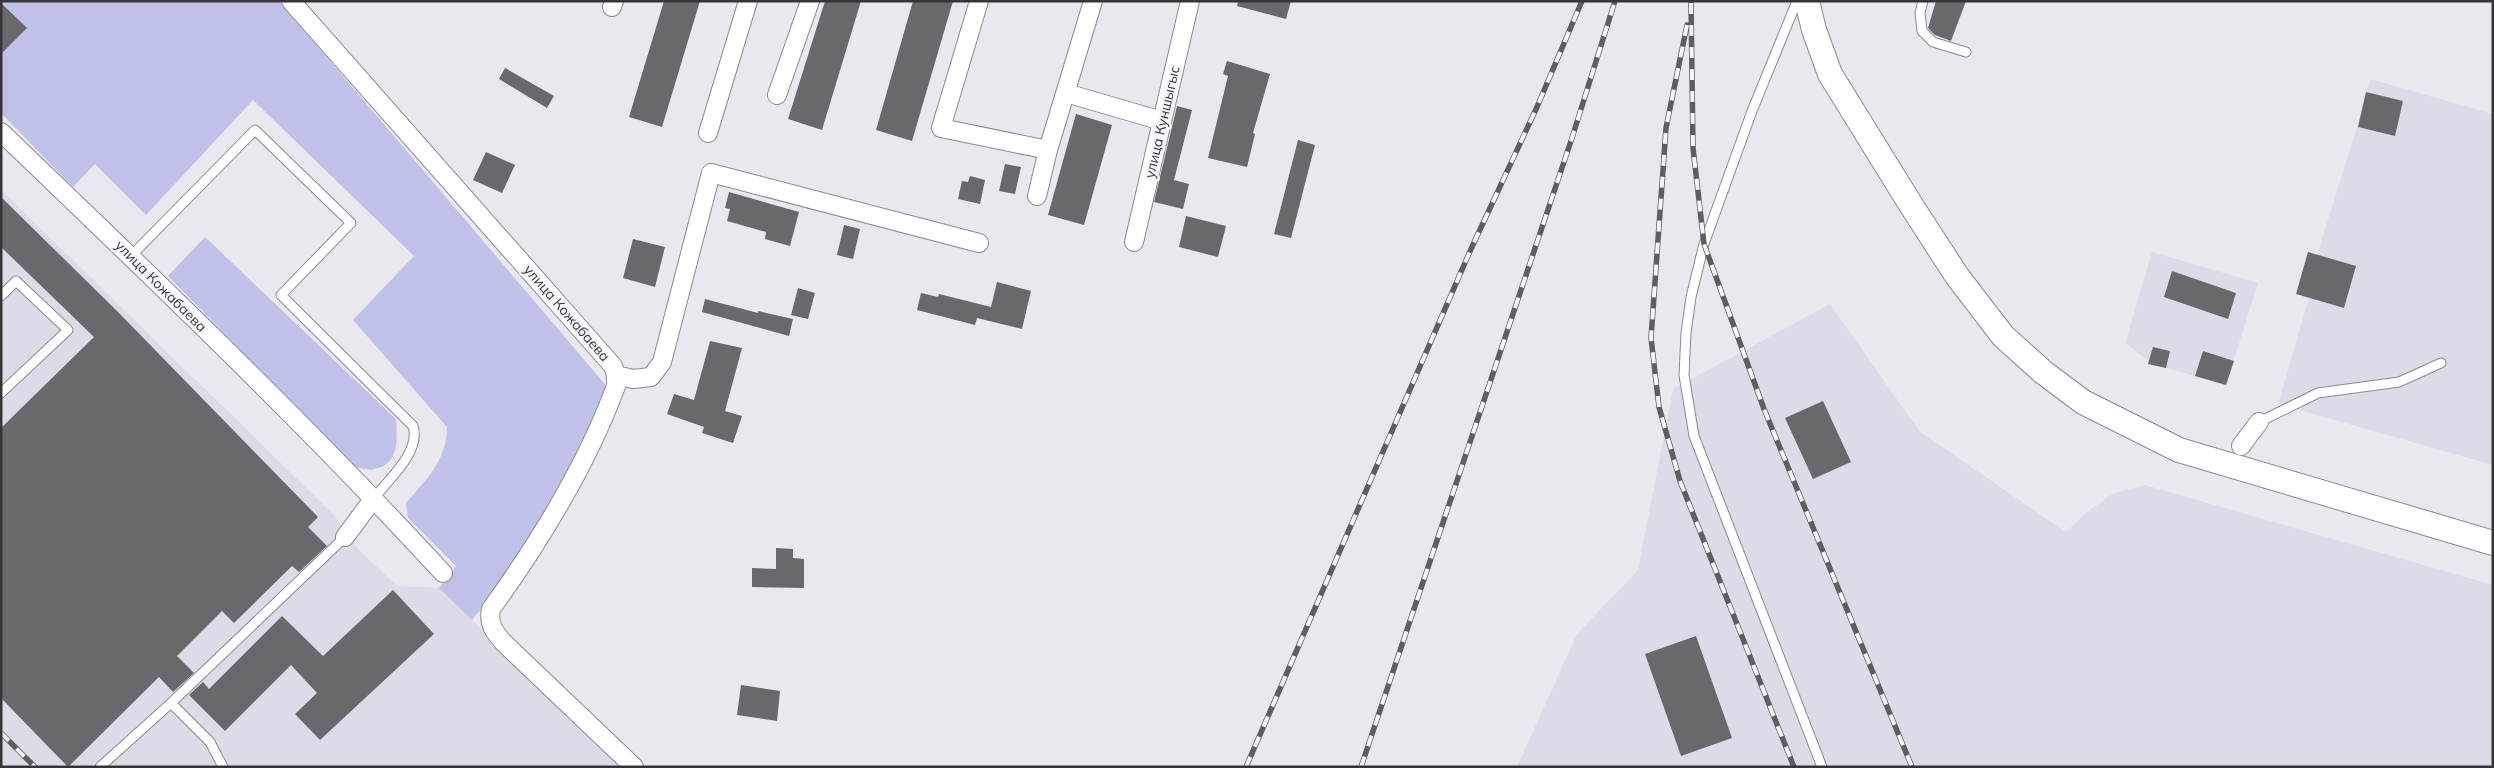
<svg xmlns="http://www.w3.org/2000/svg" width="2494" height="768" viewBox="0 0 2494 768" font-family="Mulish,sans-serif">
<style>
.built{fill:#dbdce8}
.green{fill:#c0c1e8}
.building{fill:#68686d}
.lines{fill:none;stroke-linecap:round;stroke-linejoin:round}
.service-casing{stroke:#8a8a8f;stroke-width:11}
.minor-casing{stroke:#8a8a8f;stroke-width:20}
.secondary-casing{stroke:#8a8a8f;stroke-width:26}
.service{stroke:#fff;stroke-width:9}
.minor{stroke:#fff;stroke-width:18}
.secondary{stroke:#fff;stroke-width:24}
.rail-casing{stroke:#5e5e61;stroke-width:5.5}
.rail{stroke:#f5f5fb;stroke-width:4;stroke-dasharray:11;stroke-linecap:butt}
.labels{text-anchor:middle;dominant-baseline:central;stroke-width:5;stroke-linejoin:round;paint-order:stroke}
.street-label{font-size:14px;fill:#363638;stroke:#f5f5fb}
</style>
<rect width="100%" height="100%" fill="#e8e8ee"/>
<path class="built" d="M2370,79L2493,114V465L2278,404L2309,298L2317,255L2357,127Z
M1,190L334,515L357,548L397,586L439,588L624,767H1Z
M2152,252L2258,283L2226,385L2153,364L2125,343Z
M1830,304L1920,432L2066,532L2087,512L2114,493L2145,485L2493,585V767H1517L1577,634L1638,570L1673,389Z"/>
<path class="green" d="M1,1H279L609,389L534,543L472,620L439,588L456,566L408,518L406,503C426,480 447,460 447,427L353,320L414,256L253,100L146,215L95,164L73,187L1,113Z
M205,237L396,419C397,438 400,464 375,469C370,471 361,468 355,467L168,276Z"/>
<path class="building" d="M664,1H700L662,127L629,117Z
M825,1H861L822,130L788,119Z
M913,1H953L912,141L876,130Z
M1238,1H1291L1286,19L1237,6Z
M1936,1H1966L1951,41L1935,35L1928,28Z
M1,3L27,28L1,54Z
M1227,61L1270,74L1253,133L1255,134L1247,167L1208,158L1228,76L1223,74Z
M505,68L554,96L547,108L499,79Z
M2366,92L2403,101L2395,136L2358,127Z
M1177,106L1192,110L1174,180L1189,184L1183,209L1154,202Z
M1076,114L1112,125L1084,225L1048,215Z
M1298,140L1315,145L1291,238L1274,234Z
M486,152L515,165L502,193L473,180Z
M1005,164L1021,167L1015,194L999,191Z
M970,176L985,180L980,204L958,199L962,181L968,182Z
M729,192L799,212L790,246L765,239L766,232L727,221L730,209L725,208Z
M1,197L118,312L318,517L308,527L327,546L299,572L292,566L234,623L222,611L177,656L194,673L173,692L159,677L68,767L1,698V428L94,337L1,247Z
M1186,216L1226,226L1218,257L1179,247Z
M844,225L860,229L853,259L837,255Z
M633,239L665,247L655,287L623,278Z
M2308,252L2356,266L2344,308L2296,294Z
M2172,271L2236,293L2228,319L2164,297Z
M997,282L1031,291L1022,329L977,318L975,325L917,310L921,293L938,297L939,294L991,307Z
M798,288L815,293L808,319L791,315Z
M705,299L758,313V311L793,319L789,336L702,312Z
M710,341L742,348L725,411L742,416L733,443L702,433L704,427L667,414L674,394L694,400Z
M2153,347L2170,351L2166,368L2148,364Z
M2203,351L2234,361L2226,385L2195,376Z
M1823,401L1851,462L1813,479L1785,418Z
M776,548L793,549V558L804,559V588L752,587V568L776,569Z
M393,590L434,634L320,740L295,714L317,693L291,665L225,731L189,695L203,682L209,689L282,616L323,656Z
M1696,636L1732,738L1681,756L1645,654Z
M741,685L780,691L777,721L737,715Z"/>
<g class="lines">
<defs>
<path id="service" d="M1797,1L1752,111L1704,244L1691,297L1686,333L1684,375L1694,436L1822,767
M1923,1L1920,13L1922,31L1933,42L1966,52
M131,256L255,130L351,223L281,295L413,426C421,452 389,479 374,498
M1,296L16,281L68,330L1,393
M2259,422L2318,393L2399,382L2441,363
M171,703L210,742L223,767
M100,767L171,703L345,537"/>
<path id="minor" d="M291,1L613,366L616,375V386C586,467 541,540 491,609C488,624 494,632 504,643L634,767
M979,1L941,128L1048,150
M612,7L614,1
M1066,93L1162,121
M777,95L810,1
M1,132C151,276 302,420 443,573
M708,133L748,1
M1037,196L1048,150L1093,1
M1134,242L1190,1
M616,375L633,379L651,377L662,362L711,173L979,243
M2241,446L2259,422
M345,537L374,498"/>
<path id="secondary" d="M1807,1L1814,30L1830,74L1911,205L1957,276L2003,336L2043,372L2083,402L2179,450L2493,543"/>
</defs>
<use href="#service" class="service-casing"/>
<use href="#minor" class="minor-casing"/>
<use href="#secondary" class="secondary-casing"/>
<use href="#service" class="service"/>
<use href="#minor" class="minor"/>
<use href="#secondary" class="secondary"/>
<defs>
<path id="rail" d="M1691,3L1693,148L1704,244L1764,409L1912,767
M1687,25L1666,128L1651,338L1659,407L1680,481L1794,767
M1,733L35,767
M1246,767L1471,249L1537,107L1582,1
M1361,767L1571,141L1615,1"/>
</defs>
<use href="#rail" class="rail-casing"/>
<use href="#rail" class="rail"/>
</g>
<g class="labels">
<g class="street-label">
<text transform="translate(1162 122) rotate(-77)">улица Куншыгыс</text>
<text transform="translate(161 286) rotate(45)">улица Кожабаева</text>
<text transform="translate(567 313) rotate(49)">улица Кожабаева</text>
</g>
</g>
<rect width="2494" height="768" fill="none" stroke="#363638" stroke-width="5"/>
</svg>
